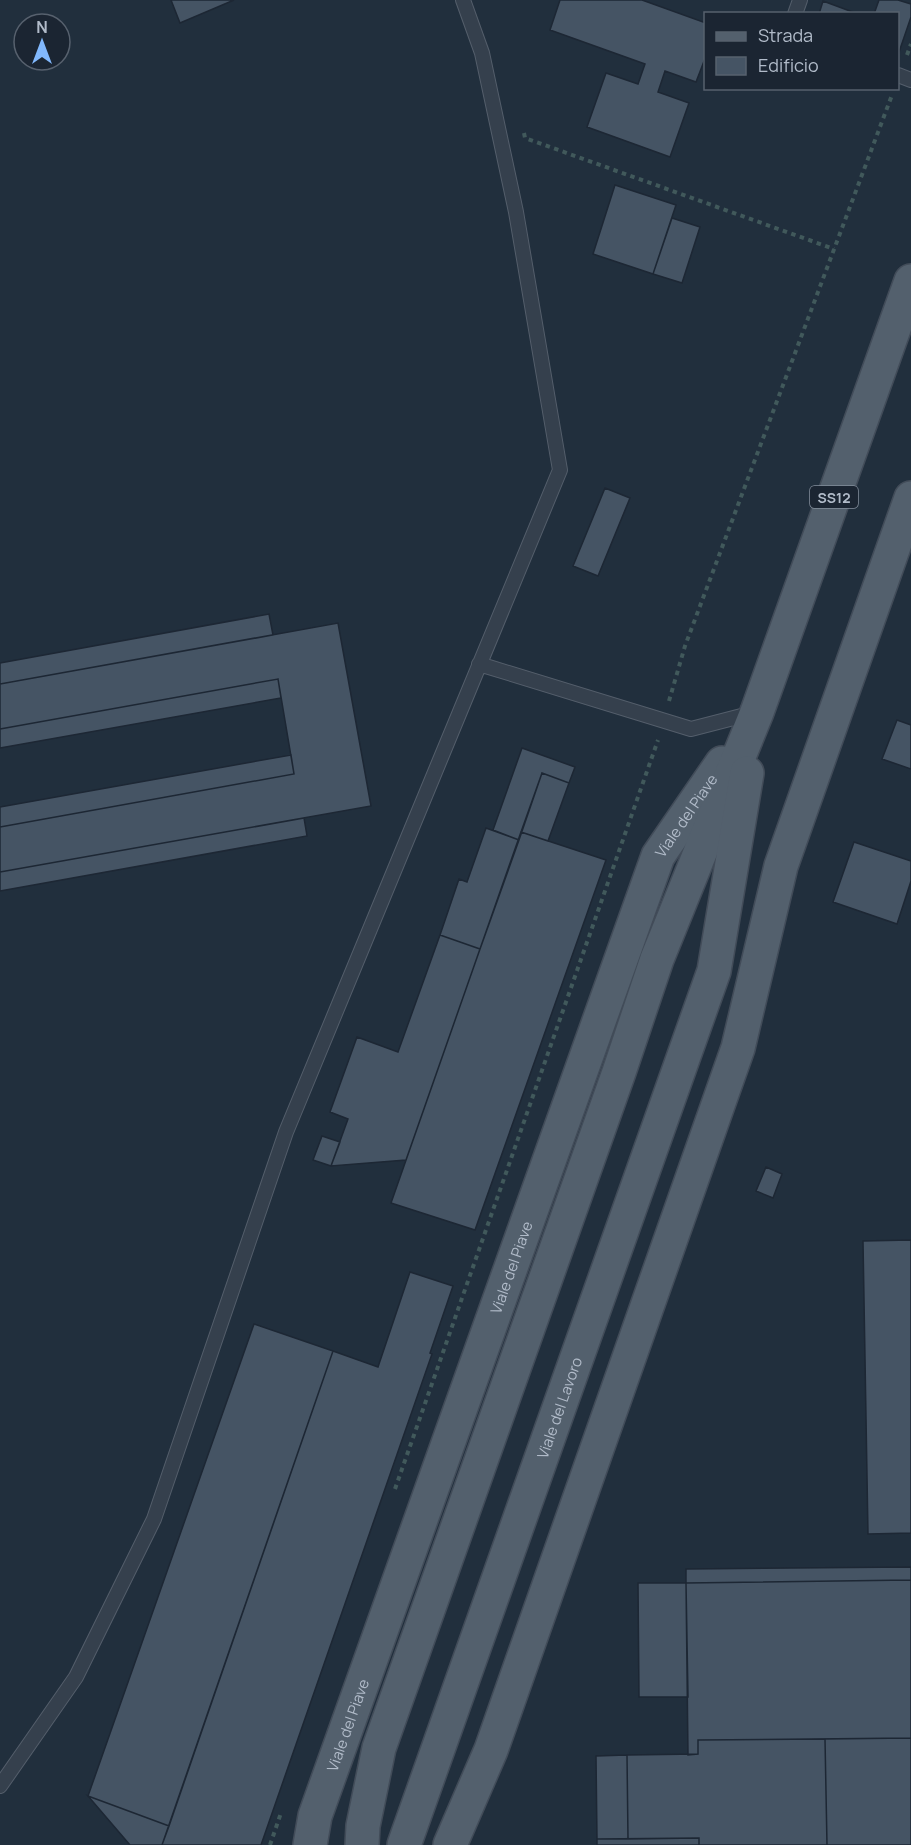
<svg xmlns="http://www.w3.org/2000/svg" width="911" height="1845" viewBox="0 0 911 1845" font-family="Manrope,sans-serif">
<style>
.building{fill:#455464;stroke:#1d2734;stroke-width:1.5}
.lines{fill:none;stroke-linecap:round;stroke-linejoin:round}
.lane-casing{stroke:#545e6b;stroke-width:16}
.primary-casing{stroke:#424c59;stroke-width:36}
.path{stroke:#41595b;stroke-width:4;stroke-dasharray:4.5 4.5;stroke-linecap:butt}
.lane{stroke:#35404d;stroke-width:14}
.primary{stroke:#53606d;stroke-width:33}
.labels{text-anchor:middle;dominant-baseline:central;stroke-width:4.5;stroke-linejoin:round;paint-order:stroke}
.shield{fill:#1b2532;stroke:#848e9c;stroke-width:1.5}
.shield-label{font-size:14px;font-weight:bold;fill:#b1bbc9}
.street-label{font-size:15px;fill:#b1bbc9;stroke:#1b2532}
</style>
<rect width="100%" height="100%" fill="#212f3d"/>
<path class="building" d="M171,0H234L180,23Z
M560,0H642L706,23V56L696,82L665,71L658,92L689,103L670,157L587,127L606,73L638,84L645,64L550,30Z
M879,0H898L911,4V17L898,55V14H874Z
M823,1L858,14H819Z
M615,185L676,205L653,274L593,254Z
M672,218L700,227L682,283L653,274Z
M605,488L630,498L598,576L573,566Z
M269,614L273,635L0,684V663Z
M338,623L371,806L0,872V827L294,774L278,679L0,729V684Z
M278,679L281,698L0,748V729Z
M897,720L911,725V769L882,759Z
M522,748L575,767L569,783L542,773L519,840L493,830Z
M291,755L294,774L0,827V807Z
M542,773L569,783L548,841L521,832Z
M304,818L307,836L0,891V872Z
M486,828L519,840L480,949L440,935L459,879L467,882Z
M521,832L606,860L475,1230L391,1203Z
M854,842L911,861V881L897,924L833,902Z
M440,935L480,949L406,1160L331,1166L348,1119L330,1112L357,1037L398,1052Z
M322,1136L340,1142L331,1166L313,1160Z
M766,1167L782,1174L773,1198L756,1191Z
M911,1240V1533L868,1534L863,1241Z
M410,1272L453,1286L430,1353L432,1354L261,1845H162L333,1351L378,1367Z
M254,1324L333,1351L169,1826L88,1796Z
M911,1567V1580L686,1583V1569Z
M911,1580V1738L698,1740V1754L688,1755L686,1583Z
M638,1583H686L688,1697H639Z
M911,1738V1845H827L825,1739Z
M825,1739L827,1845H699V1838L628,1839L627,1755L698,1754V1740Z
M627,1755L628,1839H597L596,1756Z
M88,1796L169,1826L162,1845H130Z
M699,1838V1845H597V1839Z"/>
<g class="lines">
<defs>
<path id="lane" d="M795,14L800,0
M898,75L911,80
M479,664L691,729L753,713
M0,1786L76,1677L154,1519L286,1132L560,470L516,212L482,53L463,0"/>
<g id="primary">
<path id="s1" d="M310,1845L315,1816L658,856L722,763"/>
<path d="M362,1845L363,1826L379,1748L619,1072L657,959L757,712L911,281"/>
<path id="s2" d="M404,1845L714,971L747,773"/>
<path d="M450,1845L491,1750L738,1048L781,866L911,498"/>
</g>
</defs>
<use href="#lane" class="lane-casing"/>
<use href="#primary" class="primary-casing"/>
<path class="path" d="M907,55L911,44
M524,133L525,138L834,249
M669,701L685,646L892,95
M395,1489L658,740
M270,1845L281,1813"/>
<use href="#lane" class="lane"/>
<use href="#primary" class="primary"/>
</g>
<g class="labels">
<rect class="shield" x="810" y="486" width="48" height="22" rx="4.5"/>
<g class="shield-label">
<text x="834" y="497">SS12</text>
</g>
<g class="street-label">
<text stroke="none"><textPath href="#s1" startOffset="1098">Viale del Piave</textPath></text>
<text stroke="none"><textPath href="#s1" startOffset="612">Viale del Piave</textPath></text>
<text stroke="none"><textPath href="#s2" startOffset="464">Viale del Lavoro</textPath></text>
<text stroke="none"><textPath href="#s1" startOffset="126">Viale del Piave</textPath></text>
</g>
</g>
<rect x="704" y="12" width="195" height="78" fill="#1b2532" stroke="#57616e" stroke-width="1.5"/>
<rect x="716" y="32" width="30" height="9" fill="#53606d" stroke="#57616e" stroke-width="1.5"/>
<text x="758" y="42" font-size="18" fill="#b1bbc9">Strada</text>
<rect x="716" y="57" width="30" height="18" fill="#455464" stroke="#57616e" stroke-width="1.5"/>
<text x="758" y="72" font-size="18" fill="#b1bbc9">Edificio</text>
<g transform="translate(42 42)"><circle r="28" fill="#1b2532" stroke="#57616e" stroke-width="1.5"/>
<path d="M0-4.5L10 22L0 15L-10 22Z" fill="#81b8fd"/>
<text y="-9" font-size="16" font-weight="bold" text-anchor="middle" fill="#b1bbc9">N</text>
</g>
</svg>
